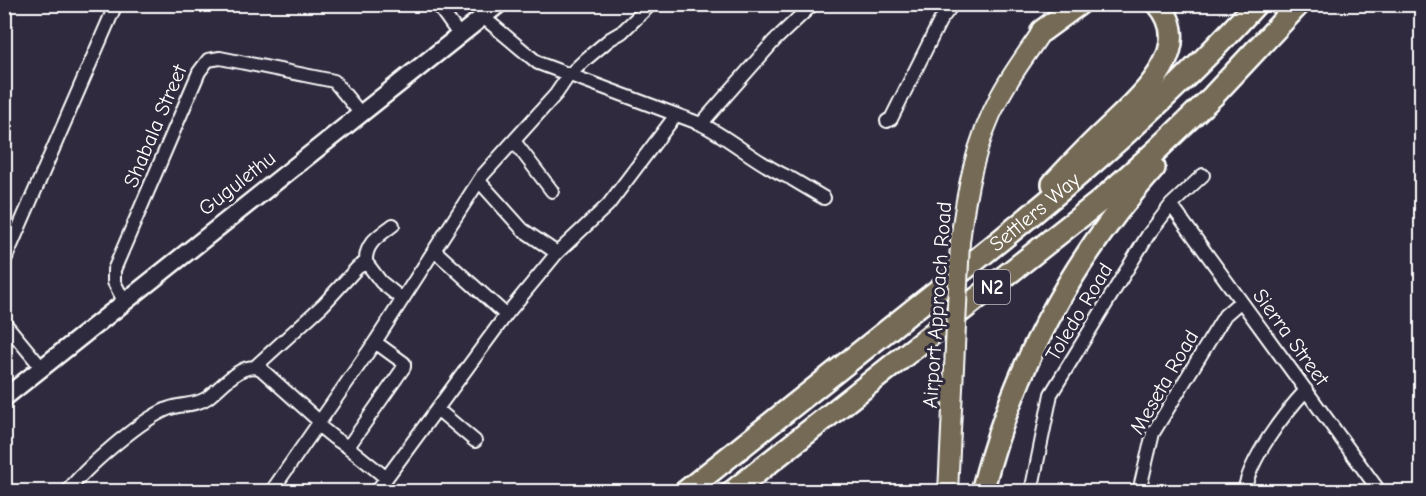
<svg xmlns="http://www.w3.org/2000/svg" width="1426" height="496" viewBox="0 0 1426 496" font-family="'Comic Neue',sans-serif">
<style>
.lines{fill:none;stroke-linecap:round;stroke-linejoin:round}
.street-casing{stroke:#fff;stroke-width:16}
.secondary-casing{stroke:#fff;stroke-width:21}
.primary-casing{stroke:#fff;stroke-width:22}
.highway-casing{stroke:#fff;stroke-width:26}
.street{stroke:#2f2a3d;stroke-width:12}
.secondary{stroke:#2f2a3d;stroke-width:16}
.primary{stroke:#746b55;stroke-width:18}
.highway{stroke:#746b55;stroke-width:21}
.primary-bridge-casing{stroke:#fff;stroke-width:22;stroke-linecap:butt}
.primary-bridge{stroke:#746b55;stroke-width:18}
.labels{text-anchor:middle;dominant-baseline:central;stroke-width:6;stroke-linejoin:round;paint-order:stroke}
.shield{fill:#2f2a3d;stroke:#c1bfc5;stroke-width:1.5}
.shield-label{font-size:20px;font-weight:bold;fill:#fff}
.street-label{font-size:21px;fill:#fff;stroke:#2f2a3d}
</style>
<rect width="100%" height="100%" fill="#2f2a3d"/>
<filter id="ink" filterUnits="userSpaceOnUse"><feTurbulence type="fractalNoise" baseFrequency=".0167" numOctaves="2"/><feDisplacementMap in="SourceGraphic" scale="12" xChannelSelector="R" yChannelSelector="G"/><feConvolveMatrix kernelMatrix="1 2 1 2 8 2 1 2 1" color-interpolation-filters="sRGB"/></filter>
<g filter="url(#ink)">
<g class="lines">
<defs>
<path id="street" d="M437,4L460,36
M483,17L538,63L701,124C732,139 756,163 788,177
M887,121L891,119L940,21L953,4
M701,124L774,41L813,4
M514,141L552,191
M792,179L824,198
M479,181L523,230L557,253
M1171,205L1380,492
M434,250L506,315
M4,262L116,4
M366,262C365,243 379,236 393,225
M124,301L114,282V270L199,72L208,60L220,58L334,81L361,114
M4,322L42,368
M256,366L323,305L357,268L366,262L381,282L402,299
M437,409L475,441
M318,425L334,438L348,447L404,367V363L375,342
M348,447L385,477
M67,492C85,468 136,424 163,411C177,403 194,407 207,398C221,388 242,360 261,369L320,422
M271,492L375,342L482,176L556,94L569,75L586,59L610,39L622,32L651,4
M376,492L506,315L557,253L608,205L676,115
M1031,492L1051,394L1148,235L1171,205L1203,175
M1139,492L1153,433L1225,315L1241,301
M1244,492C1250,458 1283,415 1306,390"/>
<path id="secondary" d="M4,398L499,4"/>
<path id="primary" d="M960,242C966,191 975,144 999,98C1011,74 1028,53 1042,31
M948,492L955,347"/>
<g id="highway">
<path d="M1042,31L1079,4"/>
<path d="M1053,184C1069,167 1085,150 1102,134C1132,104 1200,52 1158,4"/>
<path id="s1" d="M685,492C764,429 843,366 922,303C1042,208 1153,118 1256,4"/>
<path d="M732,492L1099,202L1157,150L1213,96L1299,4"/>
<path d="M982,492C1012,372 1071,260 1154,168"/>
</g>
</defs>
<use href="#street" class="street-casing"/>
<use href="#secondary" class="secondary-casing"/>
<use href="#primary" class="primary-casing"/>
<use href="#highway" class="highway-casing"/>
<use href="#street" class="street"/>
<use href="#secondary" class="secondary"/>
<use href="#primary" class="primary"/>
<use href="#highway" class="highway"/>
<defs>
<path id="primary-bridge" d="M955,347L960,242"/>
</defs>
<use href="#primary-bridge" class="primary-bridge-casing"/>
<use href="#primary-bridge" class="primary-bridge"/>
</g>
</g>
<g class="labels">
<rect class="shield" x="974" y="270" width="36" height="34" rx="4.5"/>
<g class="shield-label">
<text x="992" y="287">N2</text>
</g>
<g class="street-label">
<text transform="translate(155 126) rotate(-67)">Shabala Street</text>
<text transform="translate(237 183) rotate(-38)">Gugulethu</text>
<text stroke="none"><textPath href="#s1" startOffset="448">Settlers Way</textPath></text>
<text transform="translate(937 305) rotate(-86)">Airport Approach Road</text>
<text transform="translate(1079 312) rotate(-59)">Toledo Road</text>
<text transform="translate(1291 337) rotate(54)">Sierra Street</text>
<text transform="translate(1164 382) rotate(-60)">Meseta Road</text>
</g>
</g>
<rect width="1426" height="496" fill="none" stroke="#2f2a3d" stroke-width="24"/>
<rect x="12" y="12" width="1402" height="472" fill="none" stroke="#fff" stroke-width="2" filter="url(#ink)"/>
</svg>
